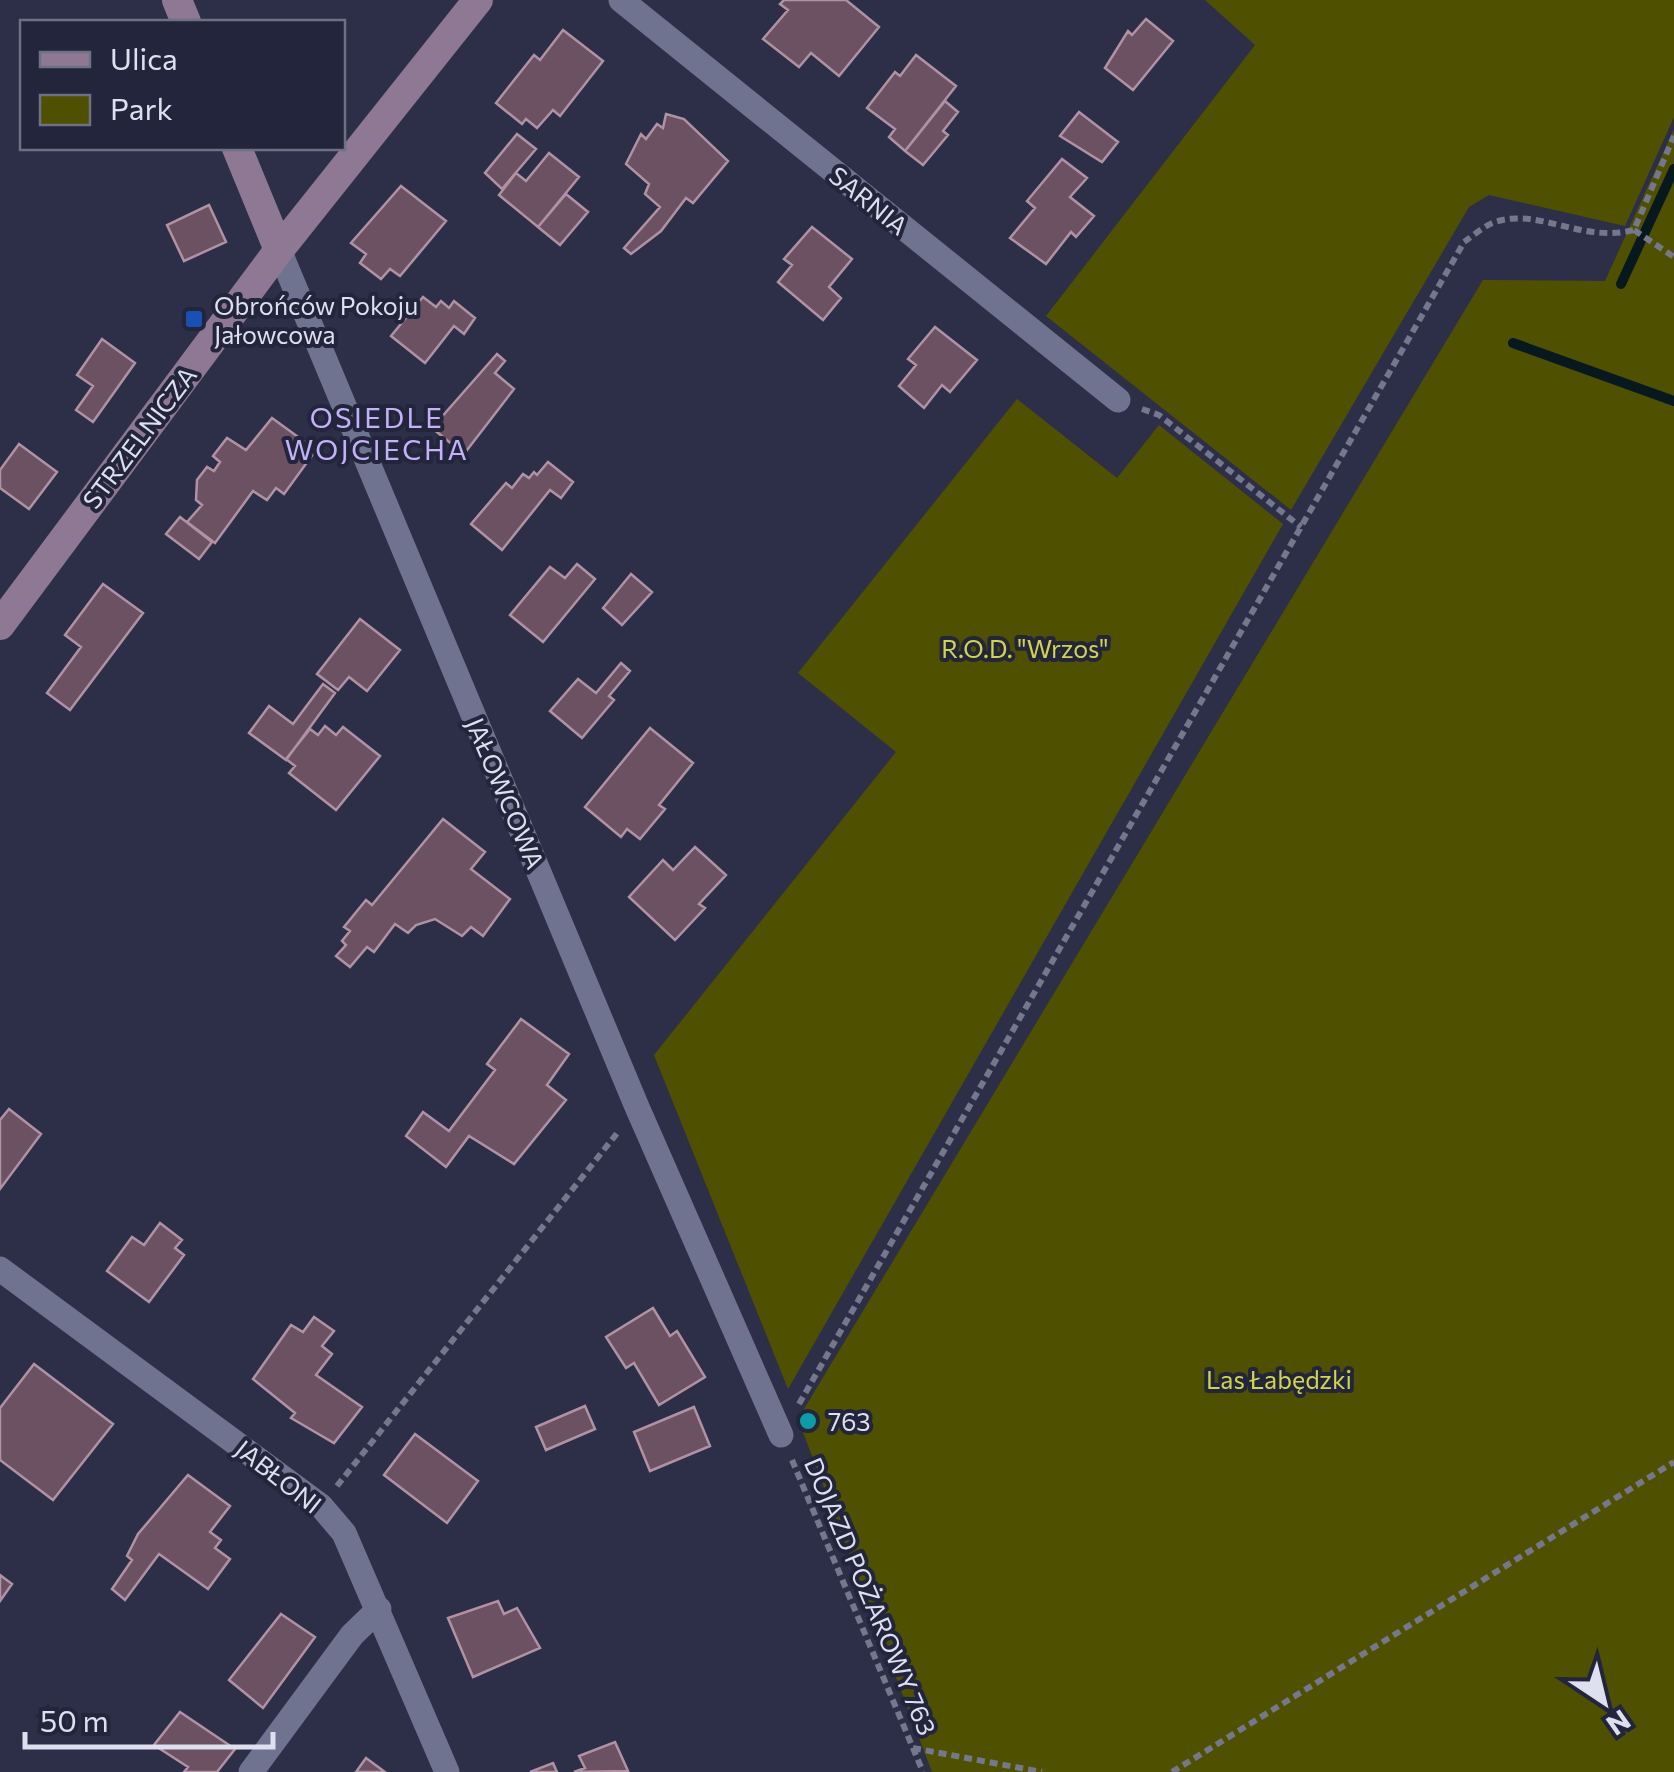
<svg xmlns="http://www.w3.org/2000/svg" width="1674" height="1772" viewBox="0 0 1674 1772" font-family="Commissioner,sans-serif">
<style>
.green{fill:#505100}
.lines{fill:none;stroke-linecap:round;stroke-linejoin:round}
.stream{stroke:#07181e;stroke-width:10}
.building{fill:#6b5161;stroke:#b092a4;stroke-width:2.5}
.path{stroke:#75778c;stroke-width:6;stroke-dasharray:8 5;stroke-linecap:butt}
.street{stroke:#6f738f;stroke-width:25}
.secondary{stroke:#8e7893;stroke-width:30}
.transit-dot{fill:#1a4fb4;stroke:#23253c;stroke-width:4}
.culture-dot{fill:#0f9aa8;stroke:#23253c;stroke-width:4}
.labels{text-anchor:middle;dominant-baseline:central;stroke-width:8;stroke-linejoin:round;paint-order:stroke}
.street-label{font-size:25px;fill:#dee0f0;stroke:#23253c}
.poi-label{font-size:25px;fill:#dee0f0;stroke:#23253c;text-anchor:start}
.park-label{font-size:25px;fill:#d3d549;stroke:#23253c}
.neighbourhood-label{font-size:28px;letter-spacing:2.5px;fill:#c4b2f9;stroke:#23253c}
</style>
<rect width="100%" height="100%" fill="#2c2f47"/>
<path class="green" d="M1205,0H1674V117L1625,226L1489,195L1469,207L1291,510L1046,316L1255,45Z
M1674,129V1772H932L798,1419L1483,280L1605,281Z
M1017,399L1117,478L1159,425L1283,524L788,1389L654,1055L896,752L798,673Z"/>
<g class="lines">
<path class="stream" d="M1621,284L1674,169
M1513,343L1674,401"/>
</g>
<path class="building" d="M784,0H846L879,27L839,76L811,53L799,67L763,39L788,10L780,4Z
M1146,19L1173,41L1133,90L1105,68L1128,31L1132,35Z
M563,30L603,61L560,116L553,110L537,128L526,119L522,124L496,103L534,55L540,60Z
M916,55L956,86L905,151L889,137L895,129L867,108L895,72L900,76Z
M945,101L958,112L943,131L948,135L923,165L905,151Z
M1079,112L1118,142L1102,162L1060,136Z
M666,114L684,119L728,161L693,203L686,198L661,231L631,254L624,248L660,207L645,194L649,184L626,164L641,134L646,139L657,124L663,128Z
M517,134L536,149L502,189L485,173Z
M549,153L579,177L538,227L499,195L516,173L526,181Z
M1062,159L1087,178L1070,197L1094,216L1076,237L1071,232L1046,264L1010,238L1035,208L1027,201Z
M401,186L446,221L400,276L390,269L381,279L360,263L366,254L351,243Z
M566,194L588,212L560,245L538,227Z
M209,205L226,242L184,261L167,225Z
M812,227L852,259L829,287L841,298L823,320L778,282L792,265L784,259Z
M423,297L436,307L441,301L449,308L454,301L475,318L464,334L454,326L425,363L391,336Z
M935,327L977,360L950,392L942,385L924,408L899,386L916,365L908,359Z
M102,339L135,363L93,422L76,410L93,386L77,375Z
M497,354L505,361L495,373L514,389L464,454L432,428Z
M272,418L316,450L284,494L276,488L267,500L253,491L215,543L187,522L202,505L196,500L197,480L207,467L214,471L220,462L213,456L227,438L246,450Z
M19,444L57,472L29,509L0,488V470Z
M548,462L573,482L561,498L550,490L502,550L471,524L506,483L512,488L523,474L529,478L534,472L537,475Z
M180,517L212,542L199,559L166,534Z
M577,564L595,579L543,642L510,615L550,567L565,578Z
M631,574L652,592L622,625L603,608Z
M103,584L143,613L70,710L47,693L81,647L65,635Z
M360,619L400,650L367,691L349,677L338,690L317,674Z
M621,663L630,671L609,696L614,700L582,738L550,711L578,679L596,693Z
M323,684L335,693L286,760L249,733L269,706L293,724Z
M325,726L336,735L343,727L380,756L336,810L289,773L295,766L286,759L310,729L318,735Z
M650,728L693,763L659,805L665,809L640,839L627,829L621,837L585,807Z
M443,819L485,852L471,869L510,899L483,936L471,927L462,936L435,919L416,925L408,933L395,924L374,952L367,947L350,967L336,956L346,945L342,941L350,931L344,927L366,900L372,905Z
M695,847L726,875L699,904L705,908L675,940L629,897L663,860L673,870Z
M521,1019L569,1054L547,1085L566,1100L514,1164L469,1136L446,1167L406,1136L423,1112L449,1131L495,1070L487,1064Z
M9,1109L41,1134L0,1189V1120Z
M160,1223L182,1240L175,1248L184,1255L149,1302L107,1271L132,1237L144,1245Z
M653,1308L670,1336L677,1331L705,1377L659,1405L634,1363L626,1368L606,1337Z
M314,1317L334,1331L322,1346L332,1354L316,1375L362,1407L334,1443L291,1418L295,1413L253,1379L291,1325L303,1332Z
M34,1364L113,1424L53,1500L0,1460V1408Z
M585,1406L595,1429L546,1450L536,1427Z
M694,1407L710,1446L650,1471L634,1432Z
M415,1434L478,1481L447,1523L384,1475Z
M188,1475L230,1506L210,1532L221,1540L215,1548L230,1559L208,1589L159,1554L125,1600L112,1589L132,1560L127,1556L138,1534Z
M0,1575L12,1584L0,1601Z
M498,1601L504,1614L517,1608L540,1648L473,1677L448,1618Z
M281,1614L315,1637L263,1708L229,1680Z
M180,1712L235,1749L217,1772H184L188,1767L154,1745Z
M615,1742L628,1771L574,1772L585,1768L579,1756Z
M366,1758L385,1772H356Z
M553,1763L557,1772H530Z"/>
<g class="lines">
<path class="path" d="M1634,230L1674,257
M1142,409L1159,415L1301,527
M799,1404L1464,242C1474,235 1486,224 1498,221C1541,209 1582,243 1634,230L1674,136
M792,1460L923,1772
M337,1486L618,1132
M913,1748L1042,1772
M1172,1772L1674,1462"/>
<path class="street" d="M621,0L1118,400
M279,250L637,1107L781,1435
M0,1269L321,1506L344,1533L447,1772
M251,1772L352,1635L379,1609"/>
<path class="secondary" d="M177,0L186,22
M237,148L279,250
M0,625L279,250L478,0"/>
</g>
<rect class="transit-dot" x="184" y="309" width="20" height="20" rx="5"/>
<circle class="culture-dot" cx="808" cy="1421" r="10"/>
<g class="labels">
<g class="street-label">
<text transform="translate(869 200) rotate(39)">SARNIA</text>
<text transform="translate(139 437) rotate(-53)">STRZELNICZA</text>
<text transform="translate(506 793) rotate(67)">JAŁOWCOWA</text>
<text transform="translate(279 1476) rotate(38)">JABŁONI</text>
<text transform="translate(871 1596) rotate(67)">DOJAZD POŻAROWY 763</text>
</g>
<g class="poi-label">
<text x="214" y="305">Obrońców Pokoju<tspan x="214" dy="29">Jałowcowa</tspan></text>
<text x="828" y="1421">763</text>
</g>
<g class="park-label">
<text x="1025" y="648">R.O.D. "Wrzos"</text>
<text x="1279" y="1379">Las Łabędzki</text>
</g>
<g class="neighbourhood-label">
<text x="377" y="417">OSIEDLE<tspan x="377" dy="32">WOJCIECHA</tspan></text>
</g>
</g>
<rect x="20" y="20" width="325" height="130" fill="#23253c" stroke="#6e7084" stroke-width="2.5"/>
<rect x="40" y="52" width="50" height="15" fill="#8e7893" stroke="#6e7084" stroke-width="2.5"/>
<text x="110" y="70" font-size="30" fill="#dee0f0">Ulica</text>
<rect x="40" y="95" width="50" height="30" fill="#505100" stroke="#6e7084" stroke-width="2.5"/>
<text x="110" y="120" font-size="30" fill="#dee0f0">Park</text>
<g transform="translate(1604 1702) rotate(145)" stroke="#23253c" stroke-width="8" paint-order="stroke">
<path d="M0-8L18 38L0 25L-18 38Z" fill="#dee0f0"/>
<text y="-15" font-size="28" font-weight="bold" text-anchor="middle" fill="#dee0f0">N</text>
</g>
<path d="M25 1732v15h248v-15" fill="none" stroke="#dee0f0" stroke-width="5"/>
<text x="40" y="1732" font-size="30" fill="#dee0f0" stroke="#23253c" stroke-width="8" paint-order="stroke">50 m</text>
</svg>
